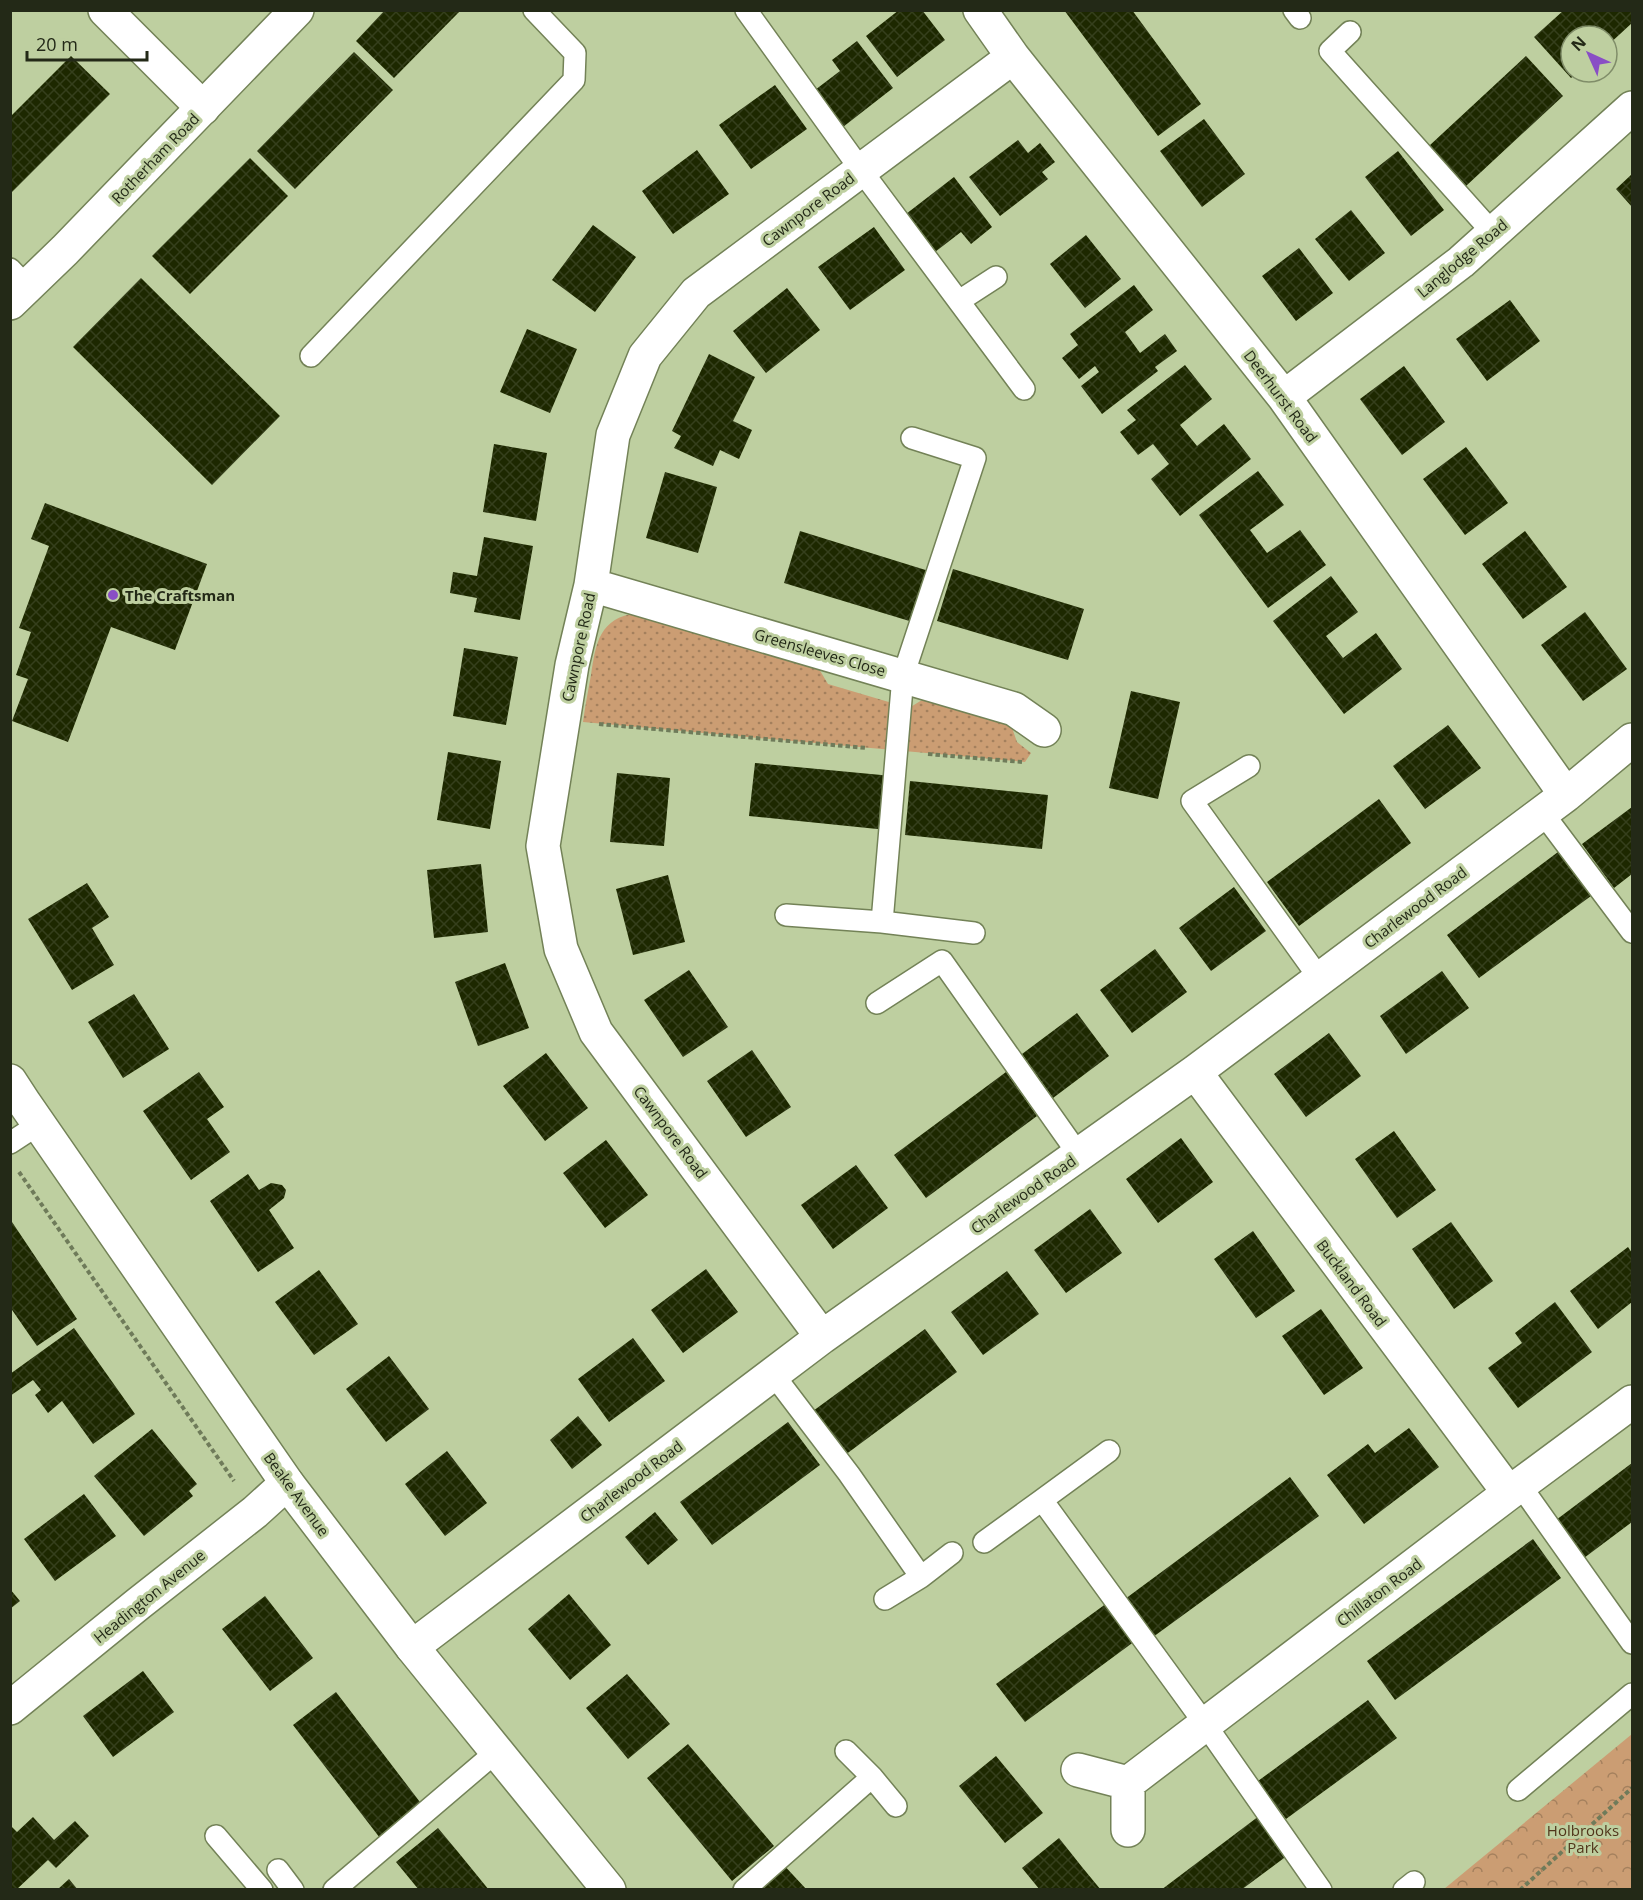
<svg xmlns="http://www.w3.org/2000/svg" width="1643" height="1900" viewBox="0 0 1643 1900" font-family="'Open Sans',sans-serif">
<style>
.grass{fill:url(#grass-dots)}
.park{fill:url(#park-crowns)}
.building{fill:url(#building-cross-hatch)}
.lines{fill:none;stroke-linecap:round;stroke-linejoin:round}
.lane-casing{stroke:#738257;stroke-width:24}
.street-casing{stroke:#738257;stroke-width:36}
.secondary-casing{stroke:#738257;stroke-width:36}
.path{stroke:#6f7b5a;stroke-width:4;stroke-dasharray:4.5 3;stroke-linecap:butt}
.lane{stroke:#fff;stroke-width:21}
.street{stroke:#fff;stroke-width:33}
.secondary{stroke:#fff;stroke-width:33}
.poi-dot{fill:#894ec5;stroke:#becfa0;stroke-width:2}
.labels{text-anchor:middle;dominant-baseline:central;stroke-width:6;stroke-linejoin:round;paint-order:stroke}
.street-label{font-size:15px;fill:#232917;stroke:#becfa0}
.poi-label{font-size:15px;font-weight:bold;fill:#232917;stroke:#becfa0;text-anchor:start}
.park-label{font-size:15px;fill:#51361b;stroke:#becfa0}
</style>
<defs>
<pattern id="grass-dots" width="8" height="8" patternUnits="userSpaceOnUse" patternTransform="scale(1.5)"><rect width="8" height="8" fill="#cb9d73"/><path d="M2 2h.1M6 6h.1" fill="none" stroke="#a4805d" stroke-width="1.8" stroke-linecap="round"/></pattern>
<pattern id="park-crowns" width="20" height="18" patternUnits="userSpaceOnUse" patternTransform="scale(1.5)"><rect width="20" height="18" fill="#cb9d73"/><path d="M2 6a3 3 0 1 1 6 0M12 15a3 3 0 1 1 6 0" fill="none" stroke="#a4805d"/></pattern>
<pattern id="building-cross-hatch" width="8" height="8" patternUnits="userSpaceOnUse" patternTransform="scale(1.5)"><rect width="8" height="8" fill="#1d2800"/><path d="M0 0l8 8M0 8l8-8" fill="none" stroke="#353f1c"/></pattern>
</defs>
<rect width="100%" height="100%" fill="#becfa0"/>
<path class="grass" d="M637,613L819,669L828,684L909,708L922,700L930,699L1010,722L1017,742L1031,753L1025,762L583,722C585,707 588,691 591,675C596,643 599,618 637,613Z"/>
<path class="park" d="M1632,1734V1889H1444Z"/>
<path class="building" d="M385,10H461L394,78L356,41Z
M899,10H922L945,40L897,77L866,36Z
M1064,10H1132L1201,104L1158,136Z
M1564,10H1632V23L1607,46V36H1571V72H1578L1571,78L1534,37Z
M857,41L893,88L843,127L815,90L840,71L832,60Z
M354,52L393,90L295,189L257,151Z
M71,56L110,94L10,194V117Z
M1526,56L1563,96L1466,186L1429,146Z
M775,85L807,129L751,169L719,125Z
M1204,119L1245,174L1202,207L1160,151Z
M1018,140L1028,153L1040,143L1055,162L1042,172L1048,179L1000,216L969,177Z
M697,150L729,194L673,234L642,191Z
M1398,151L1444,210L1411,236L1365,177Z
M250,158L288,196L190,294L152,256Z
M1632,174V207L1616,189Z
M954,177L992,227L971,244L961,232L935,252L906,214Z
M1351,210L1385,253L1349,281L1315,239Z
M593,225L636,257L595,312L552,280Z
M874,227L905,270L850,310L818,267Z
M1086,235L1121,279L1085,308L1050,264Z
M1299,248L1333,293L1296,321L1262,276Z
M141,278L280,416L212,485L73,347Z
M1134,285L1153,310L1125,332L1140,353L1165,334L1177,351L1155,367L1158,371L1102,414L1081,386L1099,372L1095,366L1079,379L1062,358L1078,345L1070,334Z
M787,288L820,330L766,373L733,331Z
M1510,300L1540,341L1487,381L1456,339Z
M527,329L577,349L550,413L500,392Z
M709,354L755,377L733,421L752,430L739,459L720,450L713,466L674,448L681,436L672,431Z
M1185,365L1212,399L1180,425L1197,446L1224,424L1251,459L1180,516L1151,479L1169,464L1153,444L1138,455L1120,432L1136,420L1127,410Z
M1404,366L1445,422L1402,455L1360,399Z
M494,444L547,453L536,521L483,512Z
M1466,447L1508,503L1465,535L1423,479Z
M1258,471L1284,505L1250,530L1267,553L1300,530L1326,565L1268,608L1199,515Z
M665,472L717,487L698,553L646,538Z
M45,503L207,564L175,650L111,627L68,742L12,721L28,679L16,675L31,632L19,628L49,546L31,539Z
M800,531L932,572L916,623L784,583Z
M1525,531L1567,587L1523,619L1482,564Z
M484,537L533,546L520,620L474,612L477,598L450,593L453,572L477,576Z
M953,569L1084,609L1068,660L937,621Z
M1331,576L1358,612L1326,636L1343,658L1376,633L1402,669L1344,714L1273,621Z
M1585,612L1627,669L1583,701L1541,645Z
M464,648L518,657L506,725L453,716Z
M1131,691L1180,702L1158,799L1109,788Z
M1448,725L1481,768L1425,809L1393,766Z
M448,752L501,761L490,829L437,820Z
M755,763L892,776L887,830L749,816Z
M617,773L670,778L664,846L610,842Z
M910,781L1048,795L1042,849L905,835Z
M1379,799L1411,843L1299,926L1267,882Z
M1632,807V874L1614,888L1582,844Z
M1558,852L1591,896L1479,978L1447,935Z
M481,864L488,932L434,938L427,870Z
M668,875L685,942L633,955L616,889Z
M87,883L109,917L92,928L114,965L72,990L28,919Z
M1234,887L1266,931L1211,971L1179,928Z
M1155,949L1187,992L1132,1033L1100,990Z
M505,963L529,1028L478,1046L455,982Z
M689,970L728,1027L683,1057L644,1000Z
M1442,971L1469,1008L1406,1054L1380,1016Z
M134,994L169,1049L123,1078L88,1022Z
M1077,1013L1109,1056L1053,1098L1022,1054Z
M1329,1033L1361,1076L1306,1117L1274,1074Z
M752,1050L791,1107L746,1137L707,1081Z
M546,1053L588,1108L545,1141L503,1086Z
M199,1072L224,1107L207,1119L230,1152L191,1180L143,1111Z
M1006,1072L1037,1116L926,1198L894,1155Z
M1394,1131L1436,1190L1397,1218L1355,1159Z
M1181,1138L1213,1182L1158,1223L1126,1179Z
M606,1140L648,1195L605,1228L563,1173Z
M856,1165L888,1208L833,1249L801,1205Z
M248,1174L259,1190L271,1183L282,1185L286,1190L284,1198L269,1210L294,1248L258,1272L210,1201Z
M1090,1209L1122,1253L1066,1293L1034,1250Z
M10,1219L77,1319L37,1346L10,1307Z
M1451,1222L1493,1281L1454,1309L1412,1249Z
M1253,1231L1295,1291L1256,1318L1214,1259Z
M1628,1247L1632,1253V1302L1598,1329L1570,1291Z
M706,1269L738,1312L683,1353L651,1310Z
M319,1270L358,1324L314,1355L275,1302Z
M1007,1271L1039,1314L983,1355L951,1312Z
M1555,1302L1592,1352L1518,1408L1488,1368L1522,1343L1515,1333Z
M1321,1309L1363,1368L1324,1395L1282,1336Z
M74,1328L135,1414L93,1444L62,1401L48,1413L35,1395L41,1390L33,1380L10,1396V1374Z
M925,1329L957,1372L845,1455L813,1411Z
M633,1338L665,1381L609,1422L578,1379Z
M389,1356L429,1409L386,1442L346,1389Z
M578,1416L602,1445L572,1469L550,1440Z
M788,1422L820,1465L712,1545L680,1502Z
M1409,1428L1439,1467L1364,1524L1327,1475L1368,1444L1375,1453Z
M152,1429L197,1484L189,1491L193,1496L144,1536L94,1476Z
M447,1451L487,1503L445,1536L405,1484Z
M1632,1463V1522L1584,1558L1556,1520Z
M1290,1477L1319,1516L1153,1637L1125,1599Z
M84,1494L116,1536L55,1581L24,1539Z
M655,1512L678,1540L648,1565L625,1537Z
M1533,1539L1561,1578L1395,1700L1367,1661Z
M10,1589L20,1601L10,1609Z
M569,1594L611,1645L570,1680L528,1629Z
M265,1596L313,1658L270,1691L222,1629Z
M1107,1603L1135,1641L1025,1722L996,1684Z
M143,1671L174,1712L113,1757L83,1716Z
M627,1674L670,1724L628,1759L586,1708Z
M336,1692L423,1806L380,1838L293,1725Z
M1368,1700L1397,1738L1286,1819L1258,1781Z
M688,1744L774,1846L732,1881L647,1778Z
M996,1756L1043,1813L1005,1843L959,1786Z
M1259,1816L1288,1855L1241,1890H1161Z
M33,1817L54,1840L75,1821L89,1836L56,1868L48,1860L16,1890H10V1825L17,1832Z
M438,1828L458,1852L489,1890H419L396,1862Z
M1059,1838L1082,1867L1101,1890H1040L1022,1868Z
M780,1861L807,1890H750Z
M69,1879L78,1890H57Z"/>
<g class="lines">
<defs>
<path id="lane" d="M746,10L861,170L1024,389
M1294,10L1300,18
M1350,32L1330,51L1493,233
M10,269L28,288
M959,301L996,277
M311,356L574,80L575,53L534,10
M1249,766L1192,801L1320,979
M1542,812L1632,932
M786,915L882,922L903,676L975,458L912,438
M882,922L974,933
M877,1003L942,961L1079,1155
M10,1143L39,1124
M773,1374L849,1474L921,1577L885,1599
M1109,1451L1042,1500L1205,1724L1321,1890
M1520,1485L1632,1643
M984,1542L1042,1500
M921,1577L952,1553
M872,1777L896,1806
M1518,1790L1632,1694
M216,1836L262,1890
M278,1870L293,1890
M334,1890L496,1752
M744,1890L872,1777L846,1751
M1404,1890L1414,1882"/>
<path id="street" d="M105,10L203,108
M980,10L1013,57L1284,397L1566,795
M1284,397L1461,262L1632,108
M591,585L1014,709L1044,730
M1195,1072L1509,1493
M822,1337L596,1032L561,949L543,846L572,665L591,585L613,435L645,356L696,293L1013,57
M412,1647L822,1337L1195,1072L1566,795L1632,740
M10,1708L138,1604L255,1512L287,1483
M1078,1770L1128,1783V1830
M1128,1783L1509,1493L1632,1402"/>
<path id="secondary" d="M10,303L65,250L297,10
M10,1081L25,1104L287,1483L412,1647L609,1890"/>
</defs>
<use href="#lane" class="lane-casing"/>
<use href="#street" class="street-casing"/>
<use href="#secondary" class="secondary-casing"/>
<path class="path" d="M599,724L867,748
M928,754L1022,762
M19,1172L234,1481
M1520,1890L1632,1788"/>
<use href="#lane" class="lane"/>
<use href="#street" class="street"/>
<use href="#secondary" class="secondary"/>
</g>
<circle class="poi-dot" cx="113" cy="595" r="6"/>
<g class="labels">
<g class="street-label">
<text transform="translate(155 158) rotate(-46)">Rotherham Road</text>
<text transform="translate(808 209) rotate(-37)">Cawnpore Road</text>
<text transform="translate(1462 258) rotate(-40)">Langlodge Road</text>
<text transform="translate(1281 396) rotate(53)">Deerhurst Road</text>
<text transform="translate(578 647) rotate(-78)">Cawnpore Road</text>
<text transform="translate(820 652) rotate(16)">Greensleeves Close</text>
<text transform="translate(1415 907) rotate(-37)">Charlewood Road</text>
<text transform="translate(671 1132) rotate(53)">Cawnpore Road</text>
<text transform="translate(1023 1194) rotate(-35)">Charlewood Road</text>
<text transform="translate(1352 1283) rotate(53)">Buckland Road</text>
<text transform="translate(631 1481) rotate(-37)">Charlewood Road</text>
<text transform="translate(297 1494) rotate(54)">Beake Avenue</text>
<text transform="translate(1379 1592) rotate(-37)">Chillaton Road</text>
<text transform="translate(149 1596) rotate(-39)">Headington Avenue</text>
</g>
<g class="poi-label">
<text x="125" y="595">The Craftsman</text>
</g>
<g class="park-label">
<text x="1583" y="1830">Holbrooks<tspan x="1583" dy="17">Park</tspan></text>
</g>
</g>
<rect width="1643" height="1900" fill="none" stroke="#232917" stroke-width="24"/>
<g transform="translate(1589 54) rotate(315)"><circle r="28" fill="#becfa0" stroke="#808d69" stroke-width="1.5"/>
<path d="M0-4.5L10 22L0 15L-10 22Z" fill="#894ec5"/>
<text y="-9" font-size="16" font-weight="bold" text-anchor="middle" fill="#232917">N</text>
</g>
<path d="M27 51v9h120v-9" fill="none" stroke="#232917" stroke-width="3"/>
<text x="36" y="51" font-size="18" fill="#232917" stroke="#becfa0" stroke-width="4.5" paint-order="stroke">20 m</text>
</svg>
